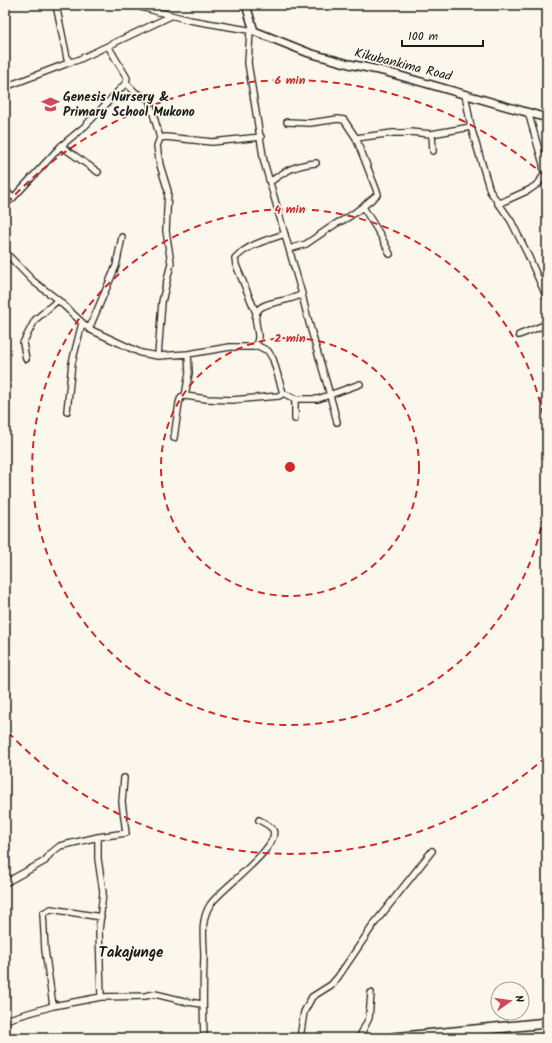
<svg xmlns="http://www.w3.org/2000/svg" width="552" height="1043" viewBox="0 0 552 1043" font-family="Kalam,sans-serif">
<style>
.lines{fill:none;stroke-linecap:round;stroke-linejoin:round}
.minor-casing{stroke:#1c1c1c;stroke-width:8}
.tertiary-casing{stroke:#1c1c1c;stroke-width:10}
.primary-casing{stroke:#1c1c1c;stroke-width:12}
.minor{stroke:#fbf7ec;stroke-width:5.5}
.tertiary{stroke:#fbf7ec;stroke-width:7}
.primary{stroke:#fbf7ec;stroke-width:9}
.ring{fill:none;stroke:#d62828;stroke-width:2;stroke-dasharray:7 5}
.labels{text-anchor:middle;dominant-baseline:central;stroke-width:3.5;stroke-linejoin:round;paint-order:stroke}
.street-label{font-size:13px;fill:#1c1c1c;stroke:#fbf7ec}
.poi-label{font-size:13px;font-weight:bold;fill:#1c1c1c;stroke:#fbf7ec;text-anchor:start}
.quarter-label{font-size:15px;font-weight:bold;fill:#1c1c1c;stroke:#fbf7ec}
.centre{fill:#d62828;stroke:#fbf7ec;stroke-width:2}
.ring-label{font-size:12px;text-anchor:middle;font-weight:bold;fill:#d62828;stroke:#fbf7ec;stroke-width:3.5;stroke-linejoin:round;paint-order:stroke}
</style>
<rect width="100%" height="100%" fill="#fbf7ec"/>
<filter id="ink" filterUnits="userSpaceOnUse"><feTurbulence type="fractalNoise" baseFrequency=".025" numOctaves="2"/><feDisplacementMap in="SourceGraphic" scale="8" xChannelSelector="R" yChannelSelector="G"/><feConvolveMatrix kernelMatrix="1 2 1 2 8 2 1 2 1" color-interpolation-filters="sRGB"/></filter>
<g filter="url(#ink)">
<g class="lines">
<defs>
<path id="minor" d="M56,5L66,53L67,59L71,62L78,60L171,16
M133,5L189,20L254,31
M250,31L248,63L264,162L302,294C311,337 327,379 337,422
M126,83L136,93L149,99L160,138L166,137L212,142L261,137
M5,87L71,62
M465,94L471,127L490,191L511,221L527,253L547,298
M287,122L310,123L338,119L344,120L356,138L378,194C366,204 352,217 337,223L306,244L289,249
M432,134L433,151
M356,138L393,133H405L410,132L431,134L471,127
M61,146L98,172
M270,182C286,170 296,165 316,163
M5,188L12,199
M5,203L12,199L61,146L85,126L126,83L127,78L108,46
M498,204L529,190L539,183L544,174L543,164L528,112
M363,207L381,236L390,254
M5,252L33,281L58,300L89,329L141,353L158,356L188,354L230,347H254C265,336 249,320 259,309C266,301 290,302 302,294
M256,313L236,265L235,258C249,244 267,240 285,234
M89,329L116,266L122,237
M519,335L547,324
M256,345L268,351L273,359L283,393
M158,356L162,302L171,263L166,231L168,191L160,165L158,153L157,146L160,138
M26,359L23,343L35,320L58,300
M185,396L207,399L232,400L279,396L283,393L295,399H318L360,384
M67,411L72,363L82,323
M295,419V399
M174,438L179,403L181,397L185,396L189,373L188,354
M98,837V859L103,892L99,931L101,997
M5,883L45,861L50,854L60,846L98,837L126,833L122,802L124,778
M53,1006L45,950L43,913L51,909L101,917
M5,1020L53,1006L101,997L145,996L155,994L188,1002L202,1004
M204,1038C203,1010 203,983 204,956C204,938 200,921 210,905C219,890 281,847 273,830C271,826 263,822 259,820
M300,1038L304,1012L312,997L331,985L338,977L374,924L432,851
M359,1038L369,1018L371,993"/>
<path id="tertiary" d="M246,5L254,31L309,53L349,64L383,71L547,118"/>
<path id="primary" d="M393,1038L547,1023"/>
</defs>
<use href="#minor" class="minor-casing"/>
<use href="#tertiary" class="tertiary-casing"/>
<use href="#primary" class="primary-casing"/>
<use href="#minor" class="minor"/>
<use href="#tertiary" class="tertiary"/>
<use href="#primary" class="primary"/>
</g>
</g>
<g class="ring">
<circle cx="290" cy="467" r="129"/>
<path d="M547 492A258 258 0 1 1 547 442"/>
<path d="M546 757A387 387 0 0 1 7 731M7 203A387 387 0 0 1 546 177"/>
</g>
<defs>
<symbol id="school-bare" viewBox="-9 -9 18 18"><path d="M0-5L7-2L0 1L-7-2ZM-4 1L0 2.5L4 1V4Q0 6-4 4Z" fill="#d1495b" stroke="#fbf7ec" stroke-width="2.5" paint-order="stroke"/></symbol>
</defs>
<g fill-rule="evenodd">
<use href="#school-bare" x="38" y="92" width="25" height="25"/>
</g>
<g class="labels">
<g class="street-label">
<text transform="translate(403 65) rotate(14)">Kikubankima Road</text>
</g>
<g class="poi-label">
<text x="63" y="97">Genesis Nursery &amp;<tspan x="63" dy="15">Primary School Mukono</tspan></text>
</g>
<g class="quarter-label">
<text x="131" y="953">Takajunge</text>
</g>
</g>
<circle cx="290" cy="467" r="6" class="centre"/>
<g class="ring-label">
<text x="290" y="84">6 min</text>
<text x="290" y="213">4 min</text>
<text x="290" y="342">2 min</text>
</g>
<rect width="552" height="1043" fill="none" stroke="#fbf7ec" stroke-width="20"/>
<rect x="10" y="10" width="532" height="1023" fill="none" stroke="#1c1c1c" stroke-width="1.5" filter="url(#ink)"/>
<g transform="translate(510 1001) rotate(76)"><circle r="19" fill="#fbf7ec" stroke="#a29f99"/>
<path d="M0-3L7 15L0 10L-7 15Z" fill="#d1495b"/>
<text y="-6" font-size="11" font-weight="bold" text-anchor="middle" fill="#1c1c1c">N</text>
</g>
<path d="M402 40v6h81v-6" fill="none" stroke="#1c1c1c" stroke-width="2"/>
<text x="408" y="40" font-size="12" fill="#1c1c1c" stroke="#fbf7ec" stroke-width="3" paint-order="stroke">100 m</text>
</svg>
